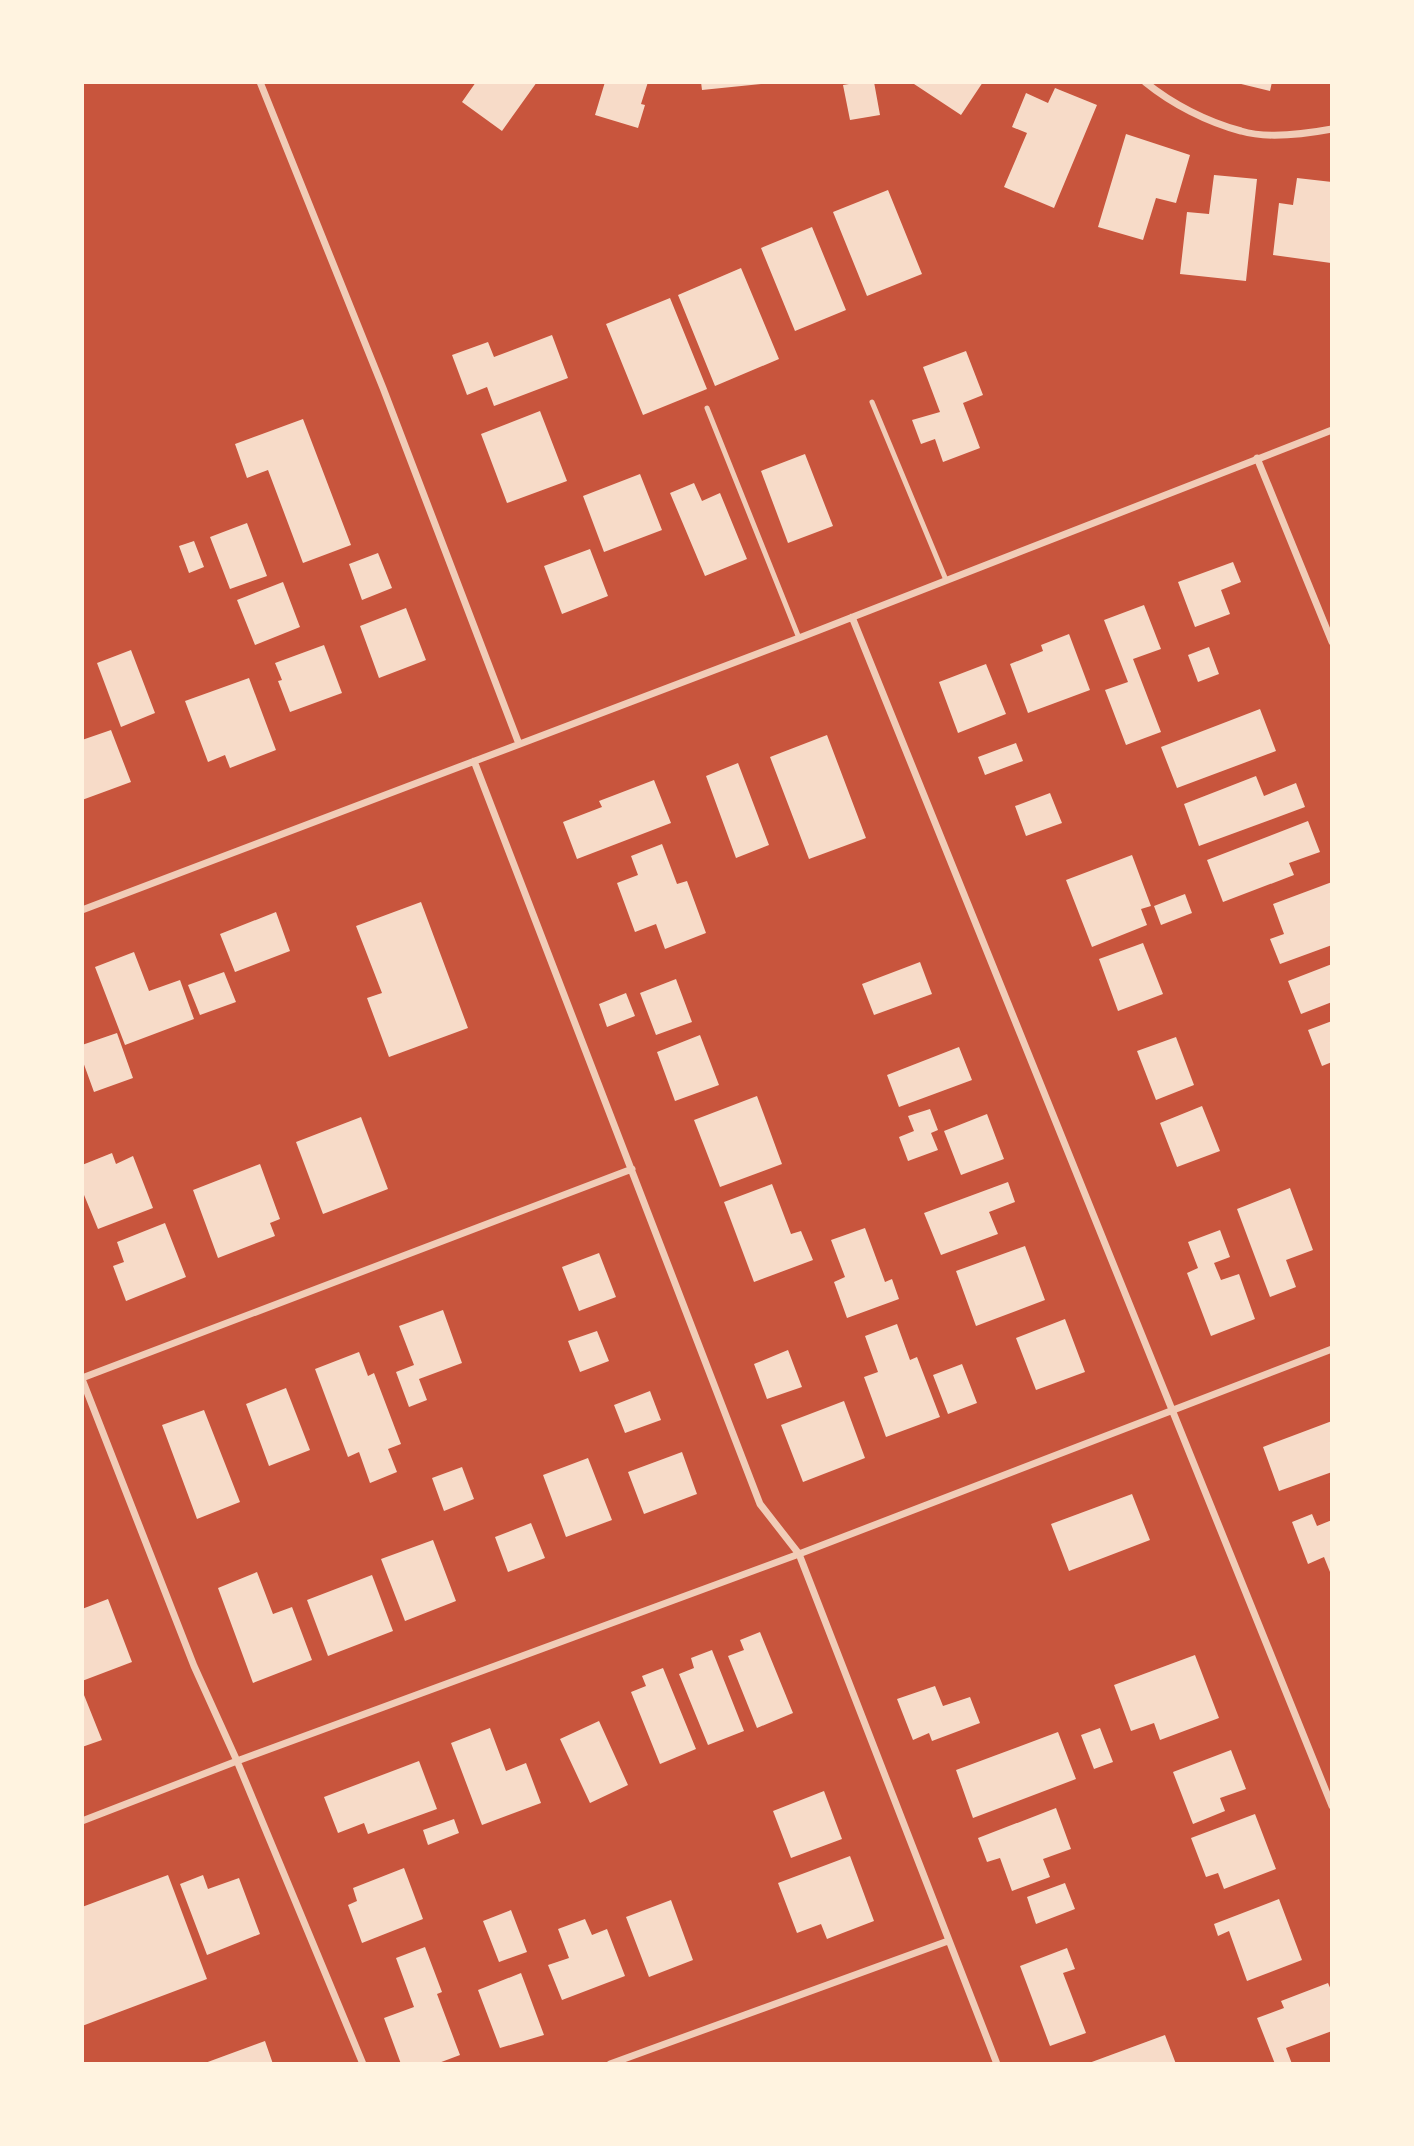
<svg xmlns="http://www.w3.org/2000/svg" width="1414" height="2146" viewBox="0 0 1414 2146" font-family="'Fira Sans Condensed',sans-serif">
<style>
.building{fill:#f7dbc8}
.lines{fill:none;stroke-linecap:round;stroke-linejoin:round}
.service{stroke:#f1ccb7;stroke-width:5}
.minor{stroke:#f1ccb7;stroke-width:7}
</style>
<rect width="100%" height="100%" fill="#c8553d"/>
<path class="building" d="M476,82H537L502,131L462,102Z
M605,82H648L641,104L645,105L638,128L595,115Z
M701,82H761V84L702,90Z
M861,82H874L880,115L850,120L843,85Z
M911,82H983L961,115Z
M1233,82H1272L1270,91Z
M1055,88L1097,105L1054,208L1004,187L1027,133L1012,127L1026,93L1048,103Z
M1126,134L1190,155L1176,203L1156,198L1143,240L1098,227Z
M1214,175L1257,179L1246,281L1180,274L1187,212L1209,214Z
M1297,178L1332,182L1331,263L1273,255L1279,203L1293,205Z
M888,190L922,274L867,296L833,212Z
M812,227L846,310L795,331L761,248Z
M741,268L779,359L715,386L678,295Z
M670,298L707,389L643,415L606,324Z
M552,335L568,378L494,406L487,387L467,395L452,355L488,342L494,357Z
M966,351L983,395L963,403L980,448L943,462L935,439L921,444L912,420L940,412L923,367Z
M540,411L567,481L507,503L481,434Z
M303,419L351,545L303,563L268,470L247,478L235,444Z
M805,454L833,526L788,543L761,471Z
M640,474L662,530L604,552L583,496Z
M694,483L702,501L720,493L747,559L705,576L670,493Z
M247,523L267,576L230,589L210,537Z
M194,541L204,567L189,573L179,546Z
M590,549L608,596L562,614L544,566Z
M378,553L392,588L362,600L349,564Z
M1233,562L1241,582L1221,590L1230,614L1195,627L1178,582Z
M283,582L300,627L255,645L237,600Z
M1144,605L1161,649L1133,659L1161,732L1126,745L1105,690L1128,682L1104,620Z
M406,608L426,660L379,678L360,626Z
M1069,634L1090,690L1028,713L1010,664L1043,651L1041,645Z
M324,645L342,693L290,712L278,681L282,680L275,663Z
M1209,647L1219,674L1198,682L1188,655Z
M131,650L155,713L121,727L97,663Z
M986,664L1006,714L958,733L939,682Z
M249,678L276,750L230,768L225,755L208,762L185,701Z
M1260,709L1276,751L1177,788L1161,747Z
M111,730L131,782L82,800V740Z
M827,735L866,838L809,859L770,757Z
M1016,743L1023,761L985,775L978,757Z
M738,763L769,845L736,858L706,776Z
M1256,776L1264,796L1296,783L1305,807L1199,846L1184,804Z
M654,780L671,823L577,859L563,822L602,807L599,801Z
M1050,793L1062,823L1026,836L1015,806Z
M1308,821L1320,852L1289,863L1294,875L1223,902L1207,860Z
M662,844L677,884L687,881L706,933L665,949L656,924L635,932L617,883L638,875L631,856Z
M1132,855L1151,906L1141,909L1147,925L1092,947L1066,880Z
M1332,882V945L1280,964L1270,939L1284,934L1273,904Z
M1185,894L1192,913L1161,925L1154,906Z
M421,902L468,1028L389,1057L367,998L382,993L356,926Z
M276,912L290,951L235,972L220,934Z
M1143,943L1163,994L1118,1011L1099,959Z
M134,952L149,991L180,980L194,1019L125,1045L95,967Z
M920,962L932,994L874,1015L862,984Z
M1332,964V1002L1301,1014L1288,981Z
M224,972L236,1002L200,1015L188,985Z
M676,979L692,1022L656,1035L640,993Z
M626,993L635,1016L607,1027L599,1004Z
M1332,1021V1062L1322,1066L1308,1030Z
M117,1033L133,1078L94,1092L82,1059V1045Z
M700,1035L719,1085L675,1101L657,1052Z
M1176,1037L1194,1085L1156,1100L1137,1051Z
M959,1047L972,1080L899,1107L887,1075Z
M757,1096L782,1164L720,1187L694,1120Z
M1202,1106L1220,1151L1177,1167L1160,1123Z
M930,1109L938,1130L931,1133L938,1150L908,1161L899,1137L914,1131L908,1116Z
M987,1114L1004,1159L961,1175L944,1131Z
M361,1117L388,1189L323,1214L296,1142Z
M112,1153L116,1164L133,1156L153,1208L98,1229L82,1190V1165Z
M260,1164L280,1219L270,1223L275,1236L218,1258L193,1190Z
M1008,1182L1015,1202L989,1212L998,1234L941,1255L924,1213Z
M772,1184L791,1234L801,1231L813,1260L754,1282L724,1202Z
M1290,1188L1313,1250L1286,1260L1296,1287L1270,1297L1237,1209Z
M165,1223L186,1277L126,1301L113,1266L124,1262L117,1242Z
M865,1228L885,1282L892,1279L899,1299L847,1318L834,1282L845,1277L831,1240Z
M1220,1230L1230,1257L1214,1263L1221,1280L1239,1274L1255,1319L1211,1336L1187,1273L1198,1268L1188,1242Z
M1025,1246L1045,1300L976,1326L956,1271Z
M599,1253L616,1297L579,1311L562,1267Z
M443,1310L462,1363L419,1379L427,1400L409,1407L396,1372L414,1365L399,1326Z
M1065,1319L1085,1372L1036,1390L1016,1338Z
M897,1324L910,1360L917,1357L940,1417L886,1437L864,1377L878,1372L865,1336Z
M597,1331L609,1361L580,1372L568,1341Z
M788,1350L802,1387L767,1399L754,1364Z
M359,1352L368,1376L374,1373L401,1444L388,1449L397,1472L370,1483L359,1452L348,1457L315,1369Z
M962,1364L977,1403L948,1414L933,1375Z
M286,1388L310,1450L269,1466L246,1404Z
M650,1391L661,1420L625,1433L614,1405Z
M844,1401L865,1458L803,1482L781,1425Z
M204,1410L240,1502L197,1519L162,1425Z
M1332,1421V1472L1279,1491L1263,1447Z
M682,1452L697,1494L644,1514L628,1472Z
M588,1458L612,1520L566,1537L543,1475Z
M462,1467L474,1499L444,1511L432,1478Z
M1132,1494L1150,1540L1069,1571L1051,1524Z
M1312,1514L1317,1526L1332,1520V1577L1324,1557L1308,1564L1292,1522Z
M531,1523L545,1558L508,1572L495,1537Z
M433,1540L456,1601L405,1621L381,1559Z
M257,1572L273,1614L292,1607L312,1660L253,1683L218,1588Z
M372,1575L393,1631L328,1656L307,1600Z
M108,1599L132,1662L82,1681V1609Z
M760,1632L793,1713L757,1728L728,1656L744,1650L740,1640Z
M712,1650L744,1731L708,1745L679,1674L694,1668L691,1658Z
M1195,1655L1219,1718L1160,1740L1154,1723L1131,1731L1114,1685Z
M663,1668L696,1749L660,1764L631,1692L646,1686L642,1676Z
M935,1686L943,1706L970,1697L980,1723L932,1741L929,1733L913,1740L897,1699Z
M82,1690L102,1740L82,1747Z
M599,1721L628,1785L590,1803L560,1739Z
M490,1728L506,1771L526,1763L541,1803L482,1825L451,1743Z
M1100,1728L1113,1762L1094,1769L1081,1735Z
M1058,1732L1076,1779L973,1818L956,1770Z
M1231,1750L1246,1789L1220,1798L1225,1811L1193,1824L1173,1772Z
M419,1761L437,1809L368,1834L364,1823L338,1833L324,1797Z
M824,1791L842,1839L791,1858L773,1811Z
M1056,1808L1071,1849L1043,1859L1050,1877L1012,1891L1000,1858L987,1862L978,1838Z
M1255,1814L1276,1869L1224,1889L1218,1873L1206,1877L1191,1838Z
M454,1819L459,1833L428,1845L423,1830Z
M850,1856L874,1921L827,1939L821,1924L797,1933L778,1883Z
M404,1868L423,1919L362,1943L348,1905L357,1901L353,1888Z
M168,1875L207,1979L82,2026V1907Z
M203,1875L208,1889L239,1878L260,1934L207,1955L180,1884Z
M1065,1883L1075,1909L1036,1924L1027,1897Z
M1279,1899L1302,1960L1247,1981L1229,1931L1218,1936L1214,1924Z
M671,1900L693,1960L649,1977L626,1917Z
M511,1910L527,1952L499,1962L483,1921Z
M585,1919L592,1935L607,1929L625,1976L562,2000L548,1965L569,1958L558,1929Z
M425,1947L442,1992L437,1994L460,2055L436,2064H401L384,2018L414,2007L396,1958Z
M1067,1948L1075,1969L1063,1973L1086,2033L1050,2046L1020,1966Z
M521,1973L544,2035L500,2048L478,1990Z
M1328,1983L1332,1992V2031L1286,2048L1292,2064H1275L1257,2018L1284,2008L1281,2001Z
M1165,2035L1176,2064H1089V2063Z
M265,2041L273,2064H205V2063Z"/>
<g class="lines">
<path class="service" d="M872,402L946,580
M707,408L799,638"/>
<path class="minor" d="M260,82L383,388L519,744
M1145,82C1172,104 1207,122 1241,131C1267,139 1305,134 1332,129
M1257,458L1332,642
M852,617L1332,1806
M474,761L760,1504L799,1554L997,2064
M82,910L799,638L1332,430
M82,1378L632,1169
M82,1379L194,1666L237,1761L363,2064
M82,1821L237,1761L799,1554L1332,1349
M610,2064L948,1941"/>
</g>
<rect width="1414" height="2146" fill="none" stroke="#fff3e0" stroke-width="168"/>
</svg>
